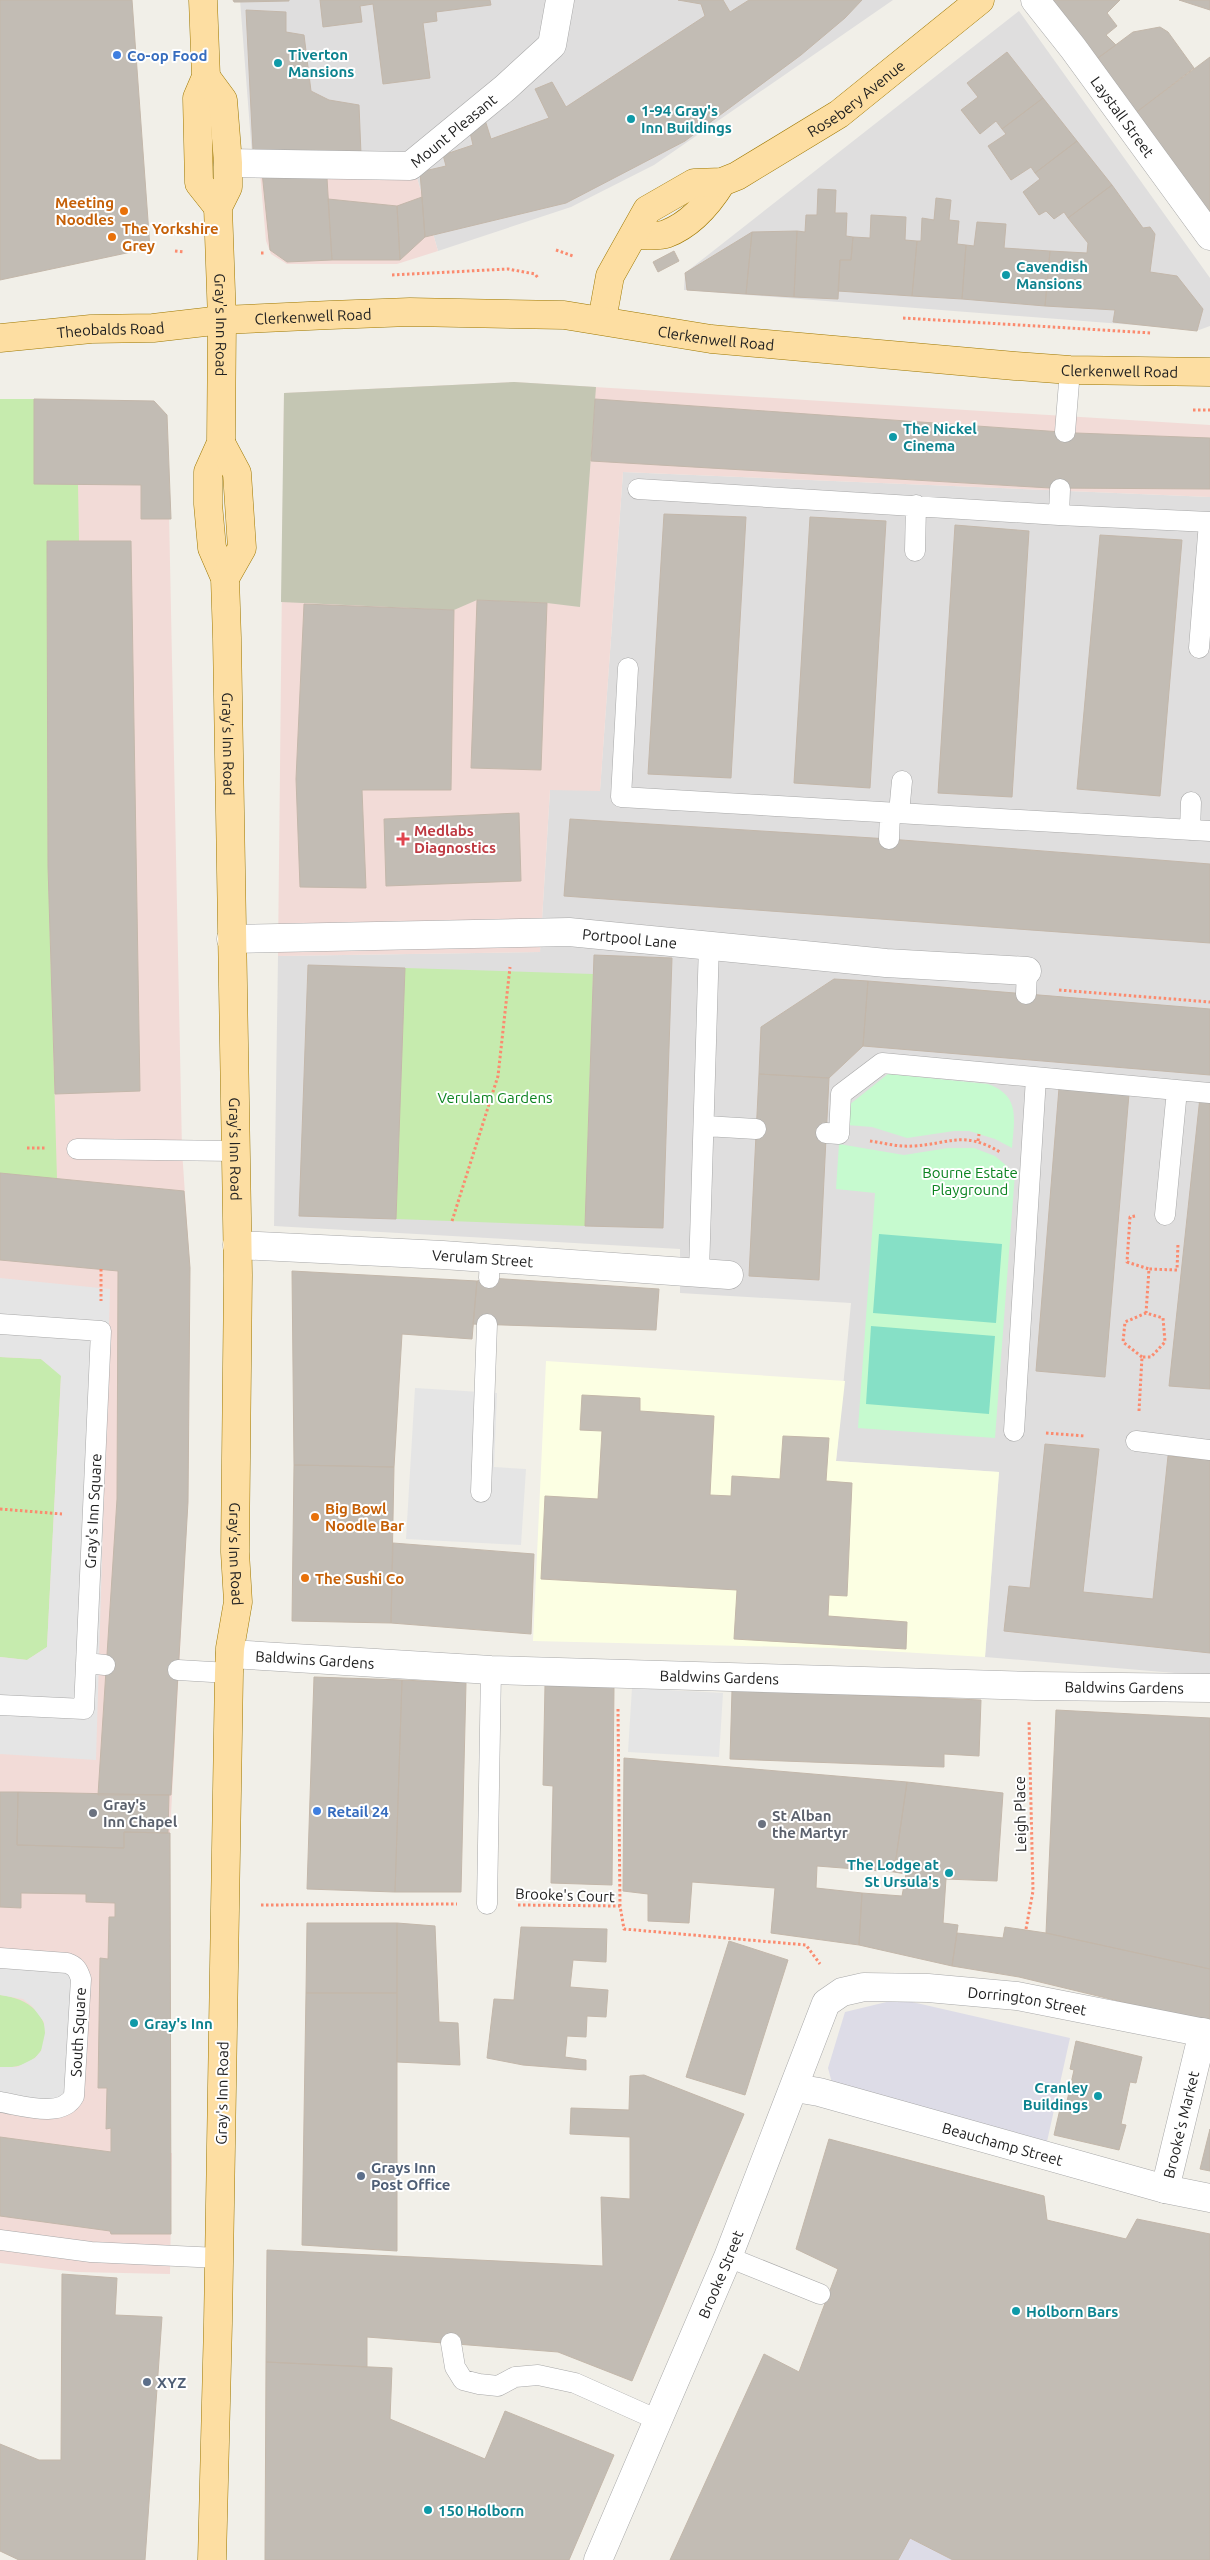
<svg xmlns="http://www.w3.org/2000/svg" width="1210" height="2560" viewBox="0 0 1210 2560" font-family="Ubuntu,sans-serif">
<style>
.residential{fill:#dfdede}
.commercial{fill:#f2dbd7}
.education{fill:#fcffe3}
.construction{fill:#c4c6b3}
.grass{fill:#c6ebae}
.park{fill:#c6facf}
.pitch{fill:#86e0c6}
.parking{fill:#e5e5e5}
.plaza{fill:#dddce7}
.building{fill:#c2bcb4;stroke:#c3b7aa}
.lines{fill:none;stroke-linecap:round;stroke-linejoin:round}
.service-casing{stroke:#a8a8a8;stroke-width:21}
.pedestrian-casing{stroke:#a8a8a8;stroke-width:29}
.minor-casing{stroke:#a8a8a8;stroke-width:29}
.primary-casing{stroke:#9e7800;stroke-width:29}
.path{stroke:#fb8b6f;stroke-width:3;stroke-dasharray:2.5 2.5;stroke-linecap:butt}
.service{stroke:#fff;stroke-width:20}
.pedestrian{stroke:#fff;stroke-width:28}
.minor{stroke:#fff;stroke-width:28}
.primary{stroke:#fddea2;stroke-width:28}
.shop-dot{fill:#3f7fe0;stroke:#fff;stroke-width:2}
.culture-dot{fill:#0f9aa8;stroke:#fff;stroke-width:2}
.food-dot{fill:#e8710a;stroke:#fff;stroke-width:2}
.health-dot{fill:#e0444e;stroke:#fff;stroke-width:2}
.worship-dot{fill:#6b7280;stroke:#fff;stroke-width:2}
.service-dot{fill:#5c6f8a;stroke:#fff;stroke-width:2}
.labels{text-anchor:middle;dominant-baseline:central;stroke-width:4;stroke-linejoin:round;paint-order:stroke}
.culture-label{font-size:15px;font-weight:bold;fill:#0d838f;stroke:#fff;text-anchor:start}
.shop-label{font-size:15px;font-weight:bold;fill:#366cbe;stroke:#fff;text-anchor:start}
.street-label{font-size:15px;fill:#212121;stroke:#fff}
.food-label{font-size:15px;font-weight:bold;fill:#c56008;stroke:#fff;text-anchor:start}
.health-label{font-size:15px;font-weight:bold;fill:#be3a42;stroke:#fff;text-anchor:start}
.park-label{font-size:15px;fill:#0b8320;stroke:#fff}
.worship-label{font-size:15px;font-weight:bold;fill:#5b616d;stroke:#fff;text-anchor:start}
.service-label{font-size:15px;font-weight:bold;fill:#4e5e75;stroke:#fff;text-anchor:start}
</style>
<rect width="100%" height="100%" fill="#f1efe8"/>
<path class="residential" d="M240,0H893L654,165L571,207L438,251L413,164L252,155Z
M1019,11L1210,278V326L1199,330L684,290L685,273Z
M623,472L1210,497V1676L985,1657L999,1472L836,1461L851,1303L680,1293V1249L274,1226L278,956L540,952L550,790H600Z"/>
<path class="commercial" d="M259,161L413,164L438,251L397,264H287L271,254L266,241Z
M514,382L1210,425V497L623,472L600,791L550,790L540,952L278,956L284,393Z
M0,399L154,401L167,415L182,1150L190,1268L188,1502L170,1833V2153H172L170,2274L76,2272L0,2263Z"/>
<path class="education" d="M546,1361L845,1381L836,1461L999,1472L985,1657L833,1648L533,1641Z"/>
<path class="construction" d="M514,382L596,387L580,607L547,603L477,600L454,610L281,602L284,393Z"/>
<path class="grass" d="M0,399H34L78,484L79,541L47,542L48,867L57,1179L0,1173Z
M405,968L593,974L585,1226L396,1219Z
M0,1357L41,1359L61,1375L47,1647L27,1660L0,1657Z
M0,1995C64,2002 58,2072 0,2067Z"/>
<path class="park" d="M888,1074L988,1084C1021,1096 1014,1119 1012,1148L995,1139L969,1131H954L907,1138L872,1127L847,1125L849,1105Z
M839,1144L904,1155L948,1148H974L995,1156L1015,1173L995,1438L858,1428L875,1193L836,1189Z"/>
<path class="pitch" d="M879,1234L1002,1244L996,1323L873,1313Z
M871,1326L995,1336L989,1414L866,1404Z"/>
<path class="parking" d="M0,1278L110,1289L96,1760L0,1754V1657L27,1660L47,1647L61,1376L41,1359L0,1357Z
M415,1388L497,1393L494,1467L526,1469L521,1545L406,1539Z
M632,1688L723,1693L719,1757L628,1752Z
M0,1958L73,1965L71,2102H0V2067H17L35,2058L41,2051L45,2033L44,2022L32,2006L23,1999L0,1995Z"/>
<path class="plaza" d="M899,1999L1070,2038L1046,2146L832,2083L828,2068L845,2012Z
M910,2538L953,2560H898Z"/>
<path class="building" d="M0,0H132L150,248L0,280Z
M233,0H289V1L240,2H234Z
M320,0H490L491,5L436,12L437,21L423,23L430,78L383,84L373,4L360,6L362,22L323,27Z
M678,0H723L730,12L749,0H862L845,18L801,55L685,141L566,203L425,237L420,172L446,166L443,155L473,145L468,124L485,120L491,139L549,118L535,89L552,82L566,107L705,16L701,4Z
M1051,0H1120L1107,13L1117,26L1106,35L1116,45L1098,58Z
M1179,0H1210V10Z
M246,10L286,12V32L304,35L311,91L329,100L359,105L361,154L253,150Z
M1160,27L1168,32L1194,68L1134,114L1098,58L1133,32Z
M1007,52L1043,98L1002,129L996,121L980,134L961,110L978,97L967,83Z
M1210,57V219L1134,114Z
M1043,98L1077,141L1035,173L1031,167L1011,180L988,146L1006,134L1002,129Z
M1077,141L1112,185L1068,218L1064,212L1054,219L1046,211L1039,215L1023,192L1040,179L1035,173Z
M262,172L327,178L332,260L287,262L270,250Z
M1112,185L1143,228L1150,227L1155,234L1150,272L1177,276L1203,309L1197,331L1113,322L1115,310L1045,306L1050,251L1087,253L1088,243L1068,218Z
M818,189L836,190L835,213H847L846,236L853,237L851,260H840L838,299L794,297L797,231L805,232L806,215H817Z
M422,197L425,237L400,260L397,206Z
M936,198L951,200L949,220L959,221L957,244L966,245L962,299L912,296L917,241H921L922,218L934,220Z
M328,199L397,206L400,260H332Z
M871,215L906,217L905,240L917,241L912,296L838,291L840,260H851L853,237L870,238Z
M977,222L1006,224L1004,248L1050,251L1045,306L962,299L966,245L974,246Z
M797,231L794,297L746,294L752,232Z
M752,232L746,294L687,290L685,273Z
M674,251L679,261L658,272L653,262Z
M34,399L154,401L167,415L171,519H141V485L34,484Z
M595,399L1076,433L1210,438V489L1050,488L591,461Z
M664,514L746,517L731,778L648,774Z
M810,517L886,521L870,788L794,783Z
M955,525L1029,531L1012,797L938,793Z
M1100,535L1182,540L1160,796L1077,789Z
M47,541H131L140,1091L55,1094L48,867Z
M477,600L547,603L541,770L471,768Z
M304,604L454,610L451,790H362L366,888L300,887L296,779Z
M519,813L521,881L386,886L384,819Z
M570,819L889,839L1210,864V943L564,896Z
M594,955L672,958L663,1228L585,1226Z
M308,965L405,968L396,1219L299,1216Z
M834,979L868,981L863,1046L829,1078L759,1074L761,1027Z
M868,981L1210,1009V1075L863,1046Z
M759,1074L829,1078L819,1280L749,1276Z
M1059,1088L1129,1094L1105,1377L1036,1371Z
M1200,1097L1210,1098V1389L1169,1386Z
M0,1173L184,1191L190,1268L188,1502L171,1795H98L117,1499L118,1271L0,1260Z
M292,1271L477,1281L472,1339L402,1334L394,1467L294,1465Z
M489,1278L659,1289L656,1330L473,1324L477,1281Z
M582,1395L640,1398V1411L714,1416L710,1495L731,1496L732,1476L780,1479L783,1436L829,1438L826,1481L852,1483L847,1596L829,1595L828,1616L907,1622L906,1649L734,1639L737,1590L541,1579L545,1496L598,1499L602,1431L580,1430Z
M1045,1444L1099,1449L1083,1592L1153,1599L1168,1456L1210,1460V1653L1004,1631L1009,1586L1030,1588Z
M294,1465L394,1467L391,1623L292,1621Z
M393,1543L534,1554L531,1634L391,1623Z
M314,1677L402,1680L395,1892L307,1889Z
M402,1680L466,1683L461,1892H395Z
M545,1685L614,1687L612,1885L551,1883L553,1786L543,1785Z
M732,1690L981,1700L979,1756L944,1754V1767L730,1759Z
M1056,1710L1210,1718V1969L1046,1933Z
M624,1758L907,1782L894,1872L817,1866L816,1888L862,1893L859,1945L771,1933L775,1888L692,1882L689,1923L648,1921V1894L623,1891Z
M907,1782L1003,1793L997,1881L946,1879L943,1923L958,1925L952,1966L859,1945L862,1893L902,1896L906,1874L894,1872Z
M0,1792H18L17,1845L124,1848V1832L170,1833L171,2234H111L110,2231L0,2216V2137L111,2152V2128L106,2129L107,2088H98L100,1958L108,1959L109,1917H115V1903L86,1902V1894L21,1893V1908L0,1907Z
M18,1792L169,1795L168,1833L124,1832V1848L17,1845Z
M307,1923H397V1993H306Z
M397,1923L435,1926L439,2022L458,2023L460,2065L397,2062Z
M521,1927L607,1929L606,1962L573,1960L570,1987L608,1990L606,2017L587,2016L586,2037L567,2036L565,2057L586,2060V2070L523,2065L487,2058L494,1999L514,2000Z
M1005,1927L1046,1933L1210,1969V2023L1019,1977L952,1966L957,1933L1003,1938Z
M729,1941L788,1960L745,2095L686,2077Z
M306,1993H397V2251L302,2245Z
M1076,2041L1142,2057L1136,2083L1130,2082L1121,2124L1126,2125L1119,2150L1054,2135L1060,2109L1065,2110L1074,2070L1070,2069Z
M644,2075L744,2114L632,2381L558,2352L367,2337V2367L266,2362L267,2250L603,2266L601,2197L630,2199V2137L570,2134L571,2108L629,2110L630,2076Z
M1210,2129V2171L1200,2169Z
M829,2139L1044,2196L1047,2220L1126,2239L1137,2219L1210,2234V2560H953L910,2538L898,2560H670L764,2354L799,2372L838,2269L796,2249Z
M62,2274L117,2278L115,2315L162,2317L145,2560H19L0,2551V2444L39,2460H61Z
M266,2362L392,2368L390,2419L485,2459L505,2411L614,2455L569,2560H265Z"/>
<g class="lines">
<defs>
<path id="service" d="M1065,432L1070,370
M638,489L1059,515L1210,522
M1059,515L1060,489
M915,551L916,505
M1199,648L1209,522
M628,668L621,797L1210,831
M899,813L902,781
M1190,830L1191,802
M889,839L890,813
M1026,994L1027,971
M705,1126L756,1129
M826,1133L839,1134L841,1094L882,1063L1210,1093
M77,1149L235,1151
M1165,1215L1177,1090
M699,1272L709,944
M489,1278L490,1259
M0,1324L101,1331L84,1709L0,1705
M1014,1431L1036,1078
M1136,1441L1210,1450
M481,1492L487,1324
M86,1663L105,1665
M178,1670L229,1673
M487,1904L491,1670
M0,1958L67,1963C76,1966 78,1970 81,1979L74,2096C62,2119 21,2105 0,2102
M0,2240L91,2252L219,2258
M728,2257L820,2294
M451,2343L455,2367L463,2380L479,2384L498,2386L515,2377L538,2375L575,2383L658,2420"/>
<path id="pedestrian" d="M1165,2189L1210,2198"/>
<g id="minor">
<path id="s1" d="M1035,0L1073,48L1210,236"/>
<path id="s2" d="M228,163L410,166L505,88L552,45L560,0"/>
<path id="s3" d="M231,939L569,932L886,963L1027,971"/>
<path id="s4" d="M237,1245L443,1255L729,1275"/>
<path id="s5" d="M230,1654L491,1670L1035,1686L1210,1688"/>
<path id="s6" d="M795,2088L819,2092L1165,2189L1203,2032"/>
<path id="s7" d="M598,2560L728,2257L826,2003L842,1992L864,1987L928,1988L1017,1996L1210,2034"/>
</g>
<g id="primary">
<path d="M203,0L206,77L197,98L199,183L218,207"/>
<path id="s8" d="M206,77L223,100L228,163V187L218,207L222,320L221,443L208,472V504L212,548L225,578L227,638L238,1275L235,1552L238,1602L230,1648L229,1673L218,2323L212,2560"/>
<path d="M635,235C644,235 658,237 666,234C690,225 709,203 722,182"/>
<path id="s9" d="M602,320L610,276L647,210L694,183L722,182L737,176L839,114L980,0"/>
<path id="s10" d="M0,338L91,329L153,328L222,320L330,315L410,312L564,315L711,339L1015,366L1070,370L1210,372"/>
<path d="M221,443L237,473L242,548L225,578"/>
</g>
</defs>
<use href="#service" class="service-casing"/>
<use href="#pedestrian" class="pedestrian-casing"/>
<use href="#minor" class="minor-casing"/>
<use href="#primary" class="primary-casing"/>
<path class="path" d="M556,250L573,256
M175,251L184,252
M261,253H266
M392,275L508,269L535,274L538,278
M903,318L1152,333
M1193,410H1210
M1059,990L1210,1002
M870,1141C884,1143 898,1147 913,1146C950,1144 962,1130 1000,1152
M978,1141L979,1134
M27,1148H46
M1135,1216L1130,1217L1127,1262L1149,1269
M452,1221L498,1076L510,967
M101,1269V1301
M1142,1357L1123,1342L1125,1322L1146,1313
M1139,1411L1142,1357H1151L1165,1342L1163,1318L1146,1313L1149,1269L1177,1270L1178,1243
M1046,1433L1085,1436
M0,1509L62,1514
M618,1709L620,1906
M261,1905L457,1904
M518,1905L620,1906L624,1929L806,1945L820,1964
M1026,1929L1033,1891L1029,1720"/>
<use href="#service" class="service"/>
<use href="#pedestrian" class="pedestrian"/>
<use href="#minor" class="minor"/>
<use href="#primary" class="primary"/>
</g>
<g class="shop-dot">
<circle cx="117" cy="55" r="5"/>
<circle cx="317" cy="1811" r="5"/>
</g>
<g class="culture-dot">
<circle cx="278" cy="63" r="5"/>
<circle cx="631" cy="119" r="5"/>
<circle cx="1006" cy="275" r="5"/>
<circle cx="893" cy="437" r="5"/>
<circle cx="949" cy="1873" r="5"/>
<circle cx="134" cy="2023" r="5"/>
<circle cx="1098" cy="2096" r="5"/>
<circle cx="1016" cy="2311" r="5"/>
<circle cx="428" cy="2510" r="5"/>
</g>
<g class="food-dot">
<circle cx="124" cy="211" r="5"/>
<circle cx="112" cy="237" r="5"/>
<circle cx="315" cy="1517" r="5"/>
<circle cx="305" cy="1578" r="5"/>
</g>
<path class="health-dot" d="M400.5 831.5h5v5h5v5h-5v5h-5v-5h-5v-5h5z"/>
<g class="worship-dot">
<circle cx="93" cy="1813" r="5"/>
<circle cx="762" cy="1824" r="5"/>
</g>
<g class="service-dot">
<circle cx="361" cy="2176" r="5"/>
<circle cx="147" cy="2382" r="5"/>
</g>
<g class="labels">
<g class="culture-label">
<text x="288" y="54">Tiverton<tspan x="288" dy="17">Mansions</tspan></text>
<text x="641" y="110">1-94 Gray's<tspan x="641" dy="17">Inn Buildings</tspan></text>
<text x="1016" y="266">Cavendish<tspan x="1016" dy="17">Mansions</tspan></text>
<text x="903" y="428">The Nickel<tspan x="903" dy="17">Cinema</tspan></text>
<text x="939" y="1864" text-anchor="end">The Lodge at<tspan x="939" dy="17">St Ursula's</tspan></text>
<text x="144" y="2023">Gray's Inn</text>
<text x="1088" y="2087" text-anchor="end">Cranley<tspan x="1088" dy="17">Buildings</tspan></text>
<text x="1026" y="2311">Holborn Bars</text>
<text x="438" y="2510">150 Holborn</text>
</g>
<g class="shop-label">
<text x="127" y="55">Co-op Food</text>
<text x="327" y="1811">Retail 24</text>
</g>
<g class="street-label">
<text stroke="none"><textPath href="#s9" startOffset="361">Rosebery Avenue</textPath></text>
<text stroke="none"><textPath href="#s1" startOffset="146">Laystall Street</textPath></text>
<text stroke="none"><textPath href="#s2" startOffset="238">Mount Pleasant</textPath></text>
<text stroke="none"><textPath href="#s10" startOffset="314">Clerkenwell Road</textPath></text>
<text stroke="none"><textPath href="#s8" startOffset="256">Gray's Inn Road</textPath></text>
<text stroke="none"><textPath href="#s10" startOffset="111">Theobalds Road</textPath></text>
<text stroke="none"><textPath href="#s10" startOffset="719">Clerkenwell Road</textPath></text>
<text stroke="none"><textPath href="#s10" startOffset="1124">Clerkenwell Road</textPath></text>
<text stroke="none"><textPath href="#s8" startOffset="681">Gray's Inn Road</textPath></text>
<text stroke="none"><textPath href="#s3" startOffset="399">Portpool Lane</textPath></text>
<text stroke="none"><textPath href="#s8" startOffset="1086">Gray's Inn Road</textPath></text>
<text stroke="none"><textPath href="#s4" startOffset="246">Verulam Street</textPath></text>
<text transform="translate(93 1511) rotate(-87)">Gray's Inn Square</text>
<text stroke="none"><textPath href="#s8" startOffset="1491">Gray's Inn Road</textPath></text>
<text stroke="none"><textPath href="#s5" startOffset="85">Baldwins Gardens</textPath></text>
<text stroke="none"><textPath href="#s5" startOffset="490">Baldwins Gardens</textPath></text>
<text stroke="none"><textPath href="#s5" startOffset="895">Baldwins Gardens</textPath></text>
<text transform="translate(1020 1814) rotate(-91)">Leigh Place</text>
<text transform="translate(565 1895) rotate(2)">Brooke's Court</text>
<text stroke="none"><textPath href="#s7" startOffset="808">Dorrington Street</textPath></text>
<text transform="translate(78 2032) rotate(-87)">South Square</text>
<text transform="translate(222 2093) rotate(-89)">Gray's Inn Road</text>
<text stroke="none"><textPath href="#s6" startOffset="450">Brooke's Market</textPath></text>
<text stroke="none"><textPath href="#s6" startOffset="215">Beauchamp Street</textPath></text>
<text stroke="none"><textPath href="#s7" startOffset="311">Brooke Street</textPath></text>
</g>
<g class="food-label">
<text x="114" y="202" text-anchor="end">Meeting<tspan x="114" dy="17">Noodles</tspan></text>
<text x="122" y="228">The Yorkshire<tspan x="122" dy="17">Grey</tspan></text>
<text x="325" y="1508">Big Bowl<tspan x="325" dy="17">Noodle Bar</tspan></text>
<text x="315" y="1578">The Sushi Co</text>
</g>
<g class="health-label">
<text x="414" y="830">Medlabs<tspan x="414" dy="17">Diagnostics</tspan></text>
</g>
<g class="park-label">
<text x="495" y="1097">Verulam Gardens</text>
<text x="970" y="1172">Bourne Estate<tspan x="970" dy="17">Playground</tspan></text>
</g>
<g class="worship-label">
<text x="103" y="1804">Gray's<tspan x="103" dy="17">Inn Chapel</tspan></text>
<text x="772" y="1815">St Alban<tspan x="772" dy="17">the Martyr</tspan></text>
</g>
<g class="service-label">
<text x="371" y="2167">Grays Inn<tspan x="371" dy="17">Post Office</tspan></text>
<text x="157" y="2382">XYZ</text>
</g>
</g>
</svg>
